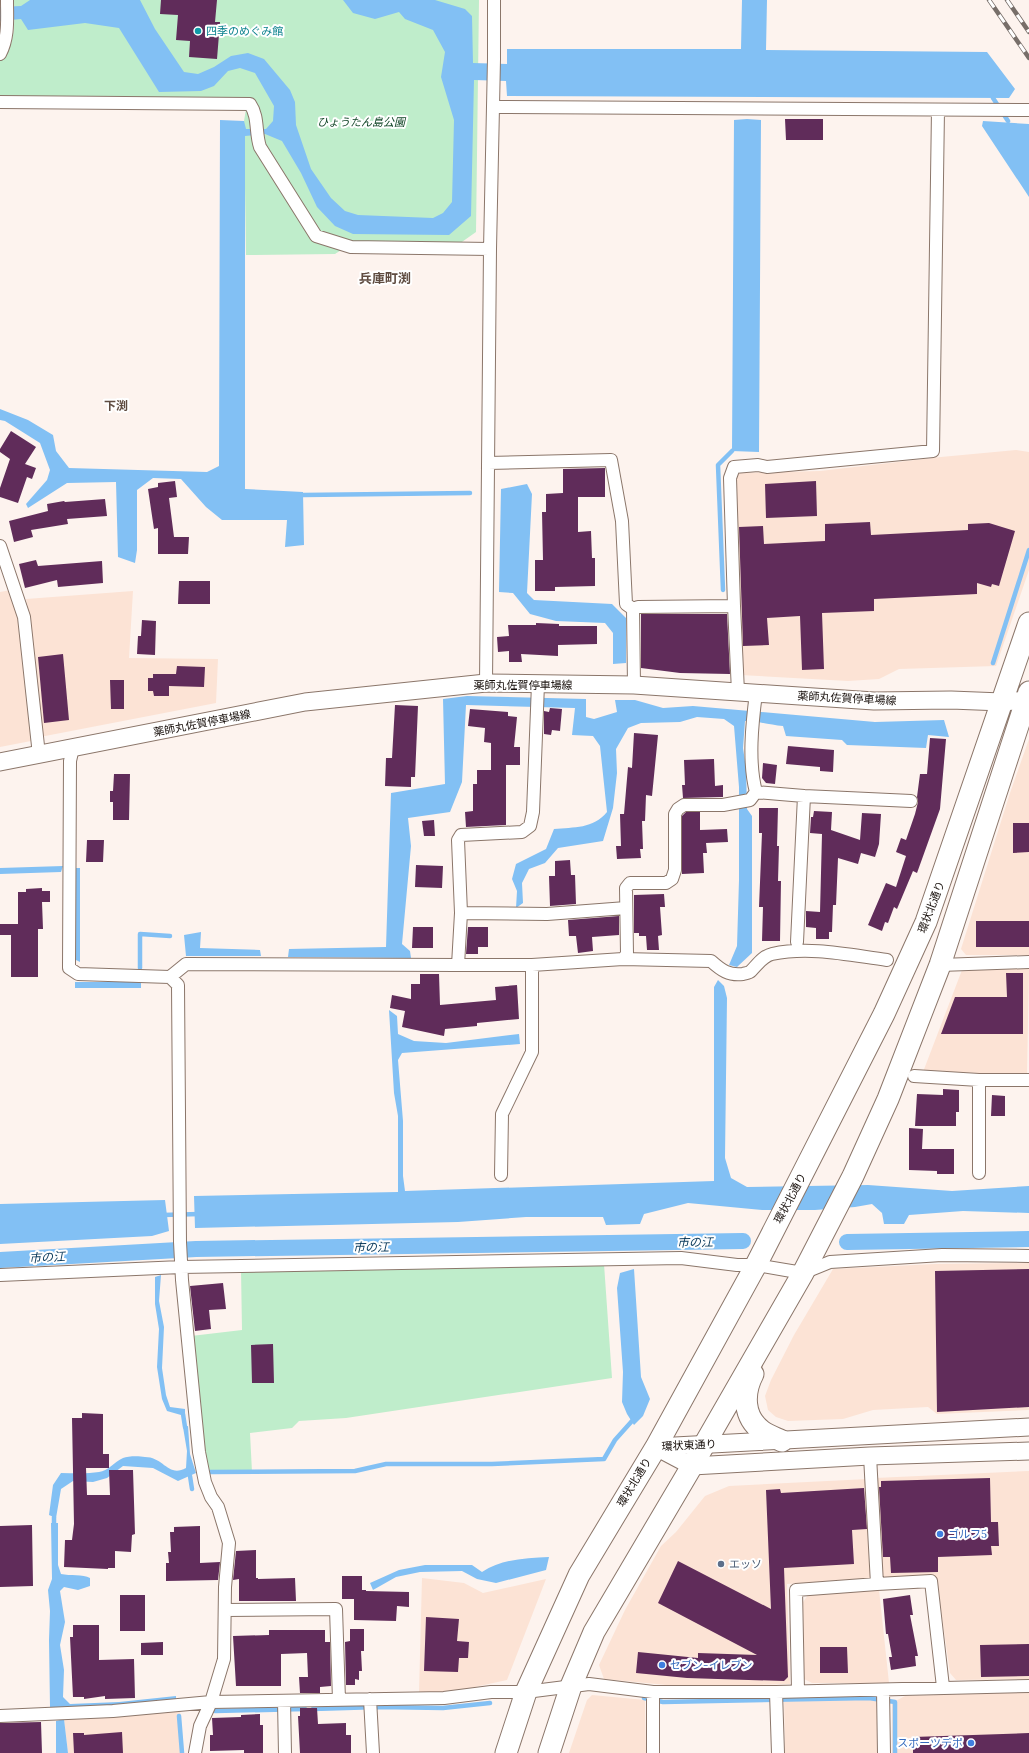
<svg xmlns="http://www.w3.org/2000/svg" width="1029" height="1753" viewBox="0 0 1029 1753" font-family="Lora,'Noto Sans JP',serif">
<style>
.built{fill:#fce3d5}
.green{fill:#bfedcb}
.water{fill:#82c0f4}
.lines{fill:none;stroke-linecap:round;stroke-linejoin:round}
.stream{stroke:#82c0f4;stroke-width:4.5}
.canal{stroke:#82c0f4;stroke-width:16}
.building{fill:#602c5a}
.street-casing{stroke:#8b766a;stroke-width:14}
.secondary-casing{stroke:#8b766a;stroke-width:19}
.highway-casing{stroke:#8b766a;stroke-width:23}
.street{stroke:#fff;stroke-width:12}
.secondary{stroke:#fff;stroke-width:17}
.highway{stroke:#fff;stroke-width:21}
.rail-casing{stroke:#776e69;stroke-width:4.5}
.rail{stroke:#fff;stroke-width:3;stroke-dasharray:9;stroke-linecap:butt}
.culture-dot{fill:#0f9aa8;stroke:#fff;stroke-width:1.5}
.shop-dot{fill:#3f7fe0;stroke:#fff;stroke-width:1.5}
.service-dot{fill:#5c6f8a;stroke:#fff;stroke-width:1.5}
.labels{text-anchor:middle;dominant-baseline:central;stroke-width:4;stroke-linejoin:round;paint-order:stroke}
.culture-label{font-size:11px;fill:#0d838f;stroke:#fff;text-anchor:start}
.park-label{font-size:11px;font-style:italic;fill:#0f4425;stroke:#fff}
.street-label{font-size:11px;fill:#170f0b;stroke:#fff}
.shop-label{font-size:11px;fill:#366cbe;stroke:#fff;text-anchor:start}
.service-label{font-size:11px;fill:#4e5e75;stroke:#fff;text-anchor:start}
.neighbourhood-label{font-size:12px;font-weight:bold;fill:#5f4c41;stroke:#fff}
.water-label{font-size:12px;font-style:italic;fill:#08385a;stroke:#fff}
.quarter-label{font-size:13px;font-weight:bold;fill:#5f4c41;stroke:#fff}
</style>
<rect width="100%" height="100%" fill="#fdf3ee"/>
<path class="built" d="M1016,450L1029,452V570L996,666L899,669L879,679L848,681L740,675L736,473L820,471L941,457Z
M11,590L20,619L31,741L0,747V592Z
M133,591L129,658L218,659L216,703L40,737L30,618L26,599Z
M1029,739V955H966L961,949L1010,793Z
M1029,968L1027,1074L923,1072L962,970Z
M1029,1263V1410L937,1414L928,1407L873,1410L843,1419L788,1421L776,1417L768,1410L765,1396L771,1380L794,1335L833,1269L935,1264Z
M1029,1471V1679L956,1680L950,1673L936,1576L880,1578L875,1478Z
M868,1479L873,1579L787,1584L790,1684L687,1687L604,1679L599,1665L625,1610L661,1546L676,1532L705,1496L729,1486Z
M422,1578L464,1583L483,1593L546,1579L507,1680L447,1693H419Z
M879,1590L889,1683H812L804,1679L803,1602L808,1595Z
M1029,1692V1753H892V1703L905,1696Z
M592,1695L645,1700L646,1753H569L587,1700Z
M877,1696L879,1753H785L784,1697Z
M180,1710L184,1753H68L64,1719Z"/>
<path class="green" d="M14,0H479L476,232L459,244L352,243L335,254L246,255L244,121L246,109L0,98V61C17,46 14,21 14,0Z
M604,1264L612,1378L346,1418L299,1421L292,1428L250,1433L252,1472H210L203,1453L191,1336L242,1330L241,1270Z"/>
<path class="water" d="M30,0H140L155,29L184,72L198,74L214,67L231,56L248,53L264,59L290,90L295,102L296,125L311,169L331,198L345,211L358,215L433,218L443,213L452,202L454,120L441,77L445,52L433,30L405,19L399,12L375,19L353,13L343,0H435L465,9L472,16L473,63L507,64V49H741L742,0H767L766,50L987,52L1015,89L1009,98L507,96L506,81L474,80L471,216L449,235L353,234L335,226L317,207L301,173L282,141L265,134L245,136V489L303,492L304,545L285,547L287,520H222L206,507L181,479L153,478L137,490V550L135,563L118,557L116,482L67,483L28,508L26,504L47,480L50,470L40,443L5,421L0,420V409L28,420L53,435L56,451L69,468L207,472L219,466L220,120L244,121L246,129H266L273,121L274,106L255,73L240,68L228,71L214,86L201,91L159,92L119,28L85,23L28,30L21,19L0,21V7L21,6Z
M747,119L761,120L759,452L732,451L734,120Z
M983,121L1029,124V197L982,126Z
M527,484L532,494L527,593L534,600L612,604L626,618V663L613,664V633L605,623L556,621L530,614L513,593L499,592L501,489Z
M467,696L586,699V717L594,719L617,712L615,700H635L663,708L693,706L875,722L944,720L949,737L928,735L926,748L847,745L842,740L786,736L783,726C770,725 758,721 745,721L743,748L746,768L747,809L752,816V953L737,967L729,965L737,946L739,880V787L734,726L724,719L697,717L680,722L641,723L628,728L616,749L617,773L613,808L603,841L558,848L545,863L529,869L522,883L523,903L516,908L517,891L512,879L516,864L546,849L554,829C574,827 593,829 607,812L600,746L593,736L572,735L575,708L466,705L462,782L450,812L408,818L411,846L402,944L410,951L411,958L288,957L289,949L386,947L391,793L445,784L443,699Z
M63,866L61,872L0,874V868Z
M75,868H80V962L74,959Z
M201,932L200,948L260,950L261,956H186L184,935Z
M718,980L724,986L727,998L725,1158L731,1178L747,1187L868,1185L952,1191L1029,1186V1213L963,1211L909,1215L904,1224H884L882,1213L872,1204L855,1207L815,1210H762L688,1203L644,1214L640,1224L606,1225L603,1217H526L458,1222L195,1228L194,1196L398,1192V1116L394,1093L389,1010L397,1016L398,1034L414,1041L446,1043L519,1034L520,1044L402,1053L398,1060L403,1121V1176L405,1191L714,1181V987Z
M75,982H139L141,983V988H75Z
M165,1200L169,1231L152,1236L0,1244V1204Z
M634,1269L641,1377L650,1399L643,1416L634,1425L627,1414L622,1402L623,1372L617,1288L620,1273Z
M161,1275L159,1301L164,1327L162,1368L166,1395L170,1407L185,1409V1414L181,1415L167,1411L162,1399L157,1367L159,1329L155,1304V1277Z
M188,1426L190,1454L196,1473L178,1481L153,1468L123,1466L107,1478L93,1482L73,1481L61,1489L56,1518L49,1515L53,1485L61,1473C73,1473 87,1474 99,1472C108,1471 114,1462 123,1458C128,1456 139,1456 145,1457C164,1457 168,1478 186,1468L187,1451L183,1427Z
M51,1523H58V1565L61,1574C70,1576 83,1574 90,1578V1586L78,1590L64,1587L60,1591L65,1622L60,1645L64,1670L63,1697L70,1704L119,1702L176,1696V1700L69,1709L50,1707L49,1640L50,1611L48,1590L52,1579Z
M549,1557L546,1570L496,1583L477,1579L462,1571L420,1572L396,1577L373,1590L370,1583L399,1570L425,1565H472L482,1572C502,1559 526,1558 549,1557Z
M64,1719L68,1753H56V1721Z"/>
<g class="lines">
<path class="stream" d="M993,98L1008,121
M303,495L470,493
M723,590L718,465L732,451
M993,663L1029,550
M140,968V934L170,936
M162,1215L200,1214
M183,1414L185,1427
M210,1472L355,1471L386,1464H492L604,1459L615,1440L632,1421
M190,1476L192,1489
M54,1523V1517
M644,1698L663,1702L869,1698L895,1702V1753
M313,1709L379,1707L443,1708L490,1703
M215,1711L305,1709
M179,1716L182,1753"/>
<path class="canal" d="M847,1242L1029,1239
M0,1260L196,1249L743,1241"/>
</g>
<path class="building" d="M161,0H217L215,22H220L217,59L189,57L190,41L176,40L178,15L160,14Z
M785,119H823V140H786Z
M11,431L36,447L25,464L36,468L32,479L27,477L18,503L0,497V488L10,459L0,452V449Z
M605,468V497H578V532L591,531L592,558H595V586L555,587V591H535V560H543L542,512H546V494L563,493V469Z
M175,481L177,497L169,498L174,537H189L188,554H158V528L154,529L148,489L158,487V483Z
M816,481L817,516L766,518L765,484Z
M105,499L107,516L67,519L68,524L31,530L33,537L14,542L9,521L48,511L47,504L64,501L65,502Z
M870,522L871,535L968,530V524L989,523L1015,531L999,586L992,584L991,587L977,583V594L874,599V611L822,613L824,669L802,670L800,616L767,618L769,645L743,646L739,527L763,526L764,544L825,541V524Z
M36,560L38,566L102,561L103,583L58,587L57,580L25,588L19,564Z
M179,581H210V604H178Z
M641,614H727L730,674L680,673L641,668Z
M142,620L156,621L155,655L137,654L138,636H141Z
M536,623L559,624V626H597V644L558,645V656L521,654L522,662H509V651L498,652L497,637L509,636L508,625H536Z
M63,654L69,720L44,723L38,657Z
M177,666L205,667L204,687L169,686V696H154L153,691H148V678H153V674H176Z
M110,680H124V709H111Z
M395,705L418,706L415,777H411V787L385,786L386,758H392Z
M550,708L562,709L560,731L552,730L551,735L544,734V711L549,712Z
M470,709L508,712V716L517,717L514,747H520V765H506V825L466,827L465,812L473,811V784H477V770H491V743L484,742L485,728L468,726Z
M634,733L658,735L652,796L646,795L645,821H642L643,849H640L641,858L617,859L616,846H621L620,814H624L628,767L632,768Z
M930,738L946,739L940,809L917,873L913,871L897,909L894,907L888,923L885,922L882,931L868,925L886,883L896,887L906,856L896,852L901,838L906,840L915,814L918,802L917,797L920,774H927Z
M788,746L834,750L833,772L820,771V767L786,764Z
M714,759L715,786L723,785V797L683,798L682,785H685L684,760Z
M763,763L777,765L775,784L766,783L762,778Z
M114,774H130L129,820H113V802H110V791H113Z
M759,808H778L777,846H779L778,881H781L780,941H762L763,907H759L762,833H759Z
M814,811L832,812L831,830L860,840L862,813L881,814L879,844L875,857L861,853L858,864L838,858L836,905H833L832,932H829V939H816V928L806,927V911L820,912L822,834L810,833L811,817H813Z
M686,812H700V830L727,829L728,842L706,843L707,853H703L704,873L682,874V816Z
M434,820L435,836H424L422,821Z
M1013,823H1029V852L1013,853Z
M87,840H104L103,862H86Z
M570,860L571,875H575L576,904L550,906L549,876H555V861Z
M416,865L443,866L442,888L415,887Z
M42,888V891H50V902H42L43,929H38V977H11V935H0V924H18V892H26V889Z
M664,894L665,907H660L662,935L658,936L659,950H647L646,936H639V933H634V895Z
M619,916V935L592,937L593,951L578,953L576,936H569L568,920Z
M976,921H1029V947H976Z
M413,927H433V948H412Z
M468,927H488V947H478V954H466Z
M1006,973H1023V1034H941L955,997H1007Z
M420,974H439L440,1005L496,1000L495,987L517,985L519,1019L477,1023V1026L445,1029L444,1036L402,1027L405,1011L390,1008L392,995L411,999V984H420Z
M943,1089L959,1090V1112H956V1126H915L917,1094L943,1095Z
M992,1095L1005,1096V1116H991Z
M909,1128L923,1129L922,1149H954V1174H937V1171L909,1170Z
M1029,1269V1407L937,1412L935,1271Z
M223,1283L226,1309L209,1310L211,1329L195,1331L190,1286Z
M273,1344L274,1383H252L251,1345Z
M82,1413L103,1414V1454H109V1468H86L87,1495H110L109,1470H133L135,1534L132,1535L131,1552L115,1551V1568H108V1569L64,1567L65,1540H72L74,1524L72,1418H82Z
M990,1478L991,1522H998L999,1546H991L992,1555L938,1557V1572L891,1573L890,1557H883L879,1487H881V1481Z
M864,1488L867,1529L852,1530L854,1564L784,1568L788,1677L784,1681L687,1678L636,1673L638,1652L698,1658V1653L757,1655L658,1603L678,1561L771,1609L766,1490L780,1489L781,1493Z
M32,1525L33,1586L0,1587V1526Z
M200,1526V1563L220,1562L218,1580L166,1581V1563H169L168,1552H171L170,1532H174V1527Z
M256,1550V1578H258V1579L295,1578L296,1601H239V1579L233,1580L236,1551Z
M342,1576H362V1590H366V1591L409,1592V1607L397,1606L396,1621L354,1620V1599H342Z
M120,1595H145V1631H120Z
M910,1595L913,1615H910L918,1656H915L916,1666L891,1670L889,1657H892L888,1634H886L883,1599Z
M426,1617L459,1619L457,1641L469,1642L468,1658H459L458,1672L424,1671Z
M73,1625H99V1660L134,1659L135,1698L105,1699V1696L84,1699V1697H73L70,1637H73Z
M350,1629H364V1651H361L362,1671H359V1680L355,1679V1685H346L345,1642L350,1641Z
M269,1630H325V1642H330L331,1686L320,1687V1693H300L299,1677H308L307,1653L281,1654V1686H236L233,1636L269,1635Z
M163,1642V1655H141V1643Z
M1029,1644V1676L981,1677L980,1645Z
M820,1647H847L848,1673H820Z
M300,1708H317L318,1724L346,1723V1735H351V1753H300L298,1716H300Z
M260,1714V1725H263V1753H244V1750L210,1751V1735H213L212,1718L241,1717V1715Z
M41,1722L42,1753H0V1723Z
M122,1732L123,1753H74L73,1733H84V1735Z
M1029,1733V1753H913V1737Z"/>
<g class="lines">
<defs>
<path id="street" d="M0,54C9,37 7,19 7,0
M0,102L250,104C259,117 255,132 260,147L316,236L351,247L490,249
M494,107L1029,110
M488,463L611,460L622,521L626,604L633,609L634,685
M0,546L24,617L39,755
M633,609L638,607L734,606
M486,683L490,249L494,59V0
M538,684L533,812L530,826L522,832L461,835L458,840L461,913L547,914L626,908
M738,692L734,606L730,478L734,467L758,465L767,467L933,451L938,110
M756,693C752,724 748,762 756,792L804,796L797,942
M73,748L70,761L69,968L78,974L170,977L178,985L180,1242L182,1280L199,1452L205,1482L211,1497L218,1507L229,1543L225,1587L224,1659L211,1702L200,1726L195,1753
M804,796L911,801
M623,959L627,954L626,888L630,883H666L672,879L675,870V814L678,809L684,805H723L750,800L756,792
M458,965L461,913
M940,965L1029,962
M170,977L186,964L458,965H532L623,959L711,961C721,970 729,976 743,974C747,973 749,973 751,971C757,965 763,956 772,954C810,946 849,955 887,960
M914,1076L979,1080H1029
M979,1173V1080
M501,1175L502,1114L532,1052V965
M0,1275L181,1267L681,1258L737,1265H756L803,1273L830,1262L942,1255L1029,1256
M870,1456L877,1584L931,1581L943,1687
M225,1610L336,1609L339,1700
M883,1690L884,1753
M798,1691L796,1590L877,1584
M653,1692V1753
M776,1692L778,1753
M370,1699L373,1753
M284,1701L285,1753
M0,1716L113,1711L211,1702L444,1698L491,1692H526L589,1684L653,1692H776L1029,1686"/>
<path id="secondary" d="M0,762L305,702L486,683L634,685L874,701L951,700L1002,702L1029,700
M656,1447L692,1466L870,1456L1029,1451
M656,1447L1029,1427"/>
<path id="highway" d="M753,1374C743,1393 743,1417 762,1431C767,1435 776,1438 782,1441
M506,1753L526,1692L579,1575L656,1447L756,1265L884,1014L926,922L1029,623
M549,1753L571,1686L594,1632L692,1466L803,1273L853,1176L888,1099L940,965L1029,692"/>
</defs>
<use href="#street" class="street-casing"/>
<use href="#secondary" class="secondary-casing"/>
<use href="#highway" class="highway-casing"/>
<use href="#street" class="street"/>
<use href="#secondary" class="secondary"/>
<use href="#highway" class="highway"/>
<defs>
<path id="rail" d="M989,0L1029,58
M1007,0L1029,32"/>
</defs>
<use href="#rail" class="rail-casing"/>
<use href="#rail" class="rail"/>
</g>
<circle class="culture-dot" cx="198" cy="31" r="4"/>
<g class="shop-dot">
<circle cx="940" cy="1534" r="4"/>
<circle cx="662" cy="1665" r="4"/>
<circle cx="971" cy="1743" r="4"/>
</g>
<circle class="service-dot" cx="721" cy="1564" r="4"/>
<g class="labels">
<g class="culture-label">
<text x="206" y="31">四季のめぐみ館</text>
</g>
<g class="park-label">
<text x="361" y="122">ひょうたん島公園</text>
</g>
<g class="street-label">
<text x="523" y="685">薬師丸佐賀停車場線</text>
<text transform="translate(847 698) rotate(3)">薬師丸佐賀停車場線</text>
<text transform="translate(202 723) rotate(-11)">薬師丸佐賀停車場線</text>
<text transform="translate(931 907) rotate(-69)">環状北通り</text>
<text transform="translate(790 1198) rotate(-62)">環状北通り</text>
<text transform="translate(689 1445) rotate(-3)">環状東通り</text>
<text transform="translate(634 1482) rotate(-59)">環状北通り</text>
</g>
<g class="shop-label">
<text x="948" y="1534">ゴルフ5</text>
<text x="670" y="1665">セブン-イレブン</text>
<text x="963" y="1743" text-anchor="end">スポーツデポ</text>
</g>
<g class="service-label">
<text x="729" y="1564">エッソ</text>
</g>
<g class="neighbourhood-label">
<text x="116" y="405">下渕</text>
</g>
<g class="water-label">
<text transform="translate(695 1242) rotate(-1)">市の江</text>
<text transform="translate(371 1247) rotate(-1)">市の江</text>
<text transform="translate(47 1257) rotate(-3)">市の江</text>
</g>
<g class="quarter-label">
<text x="385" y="278">兵庫町渕</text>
</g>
</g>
</svg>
